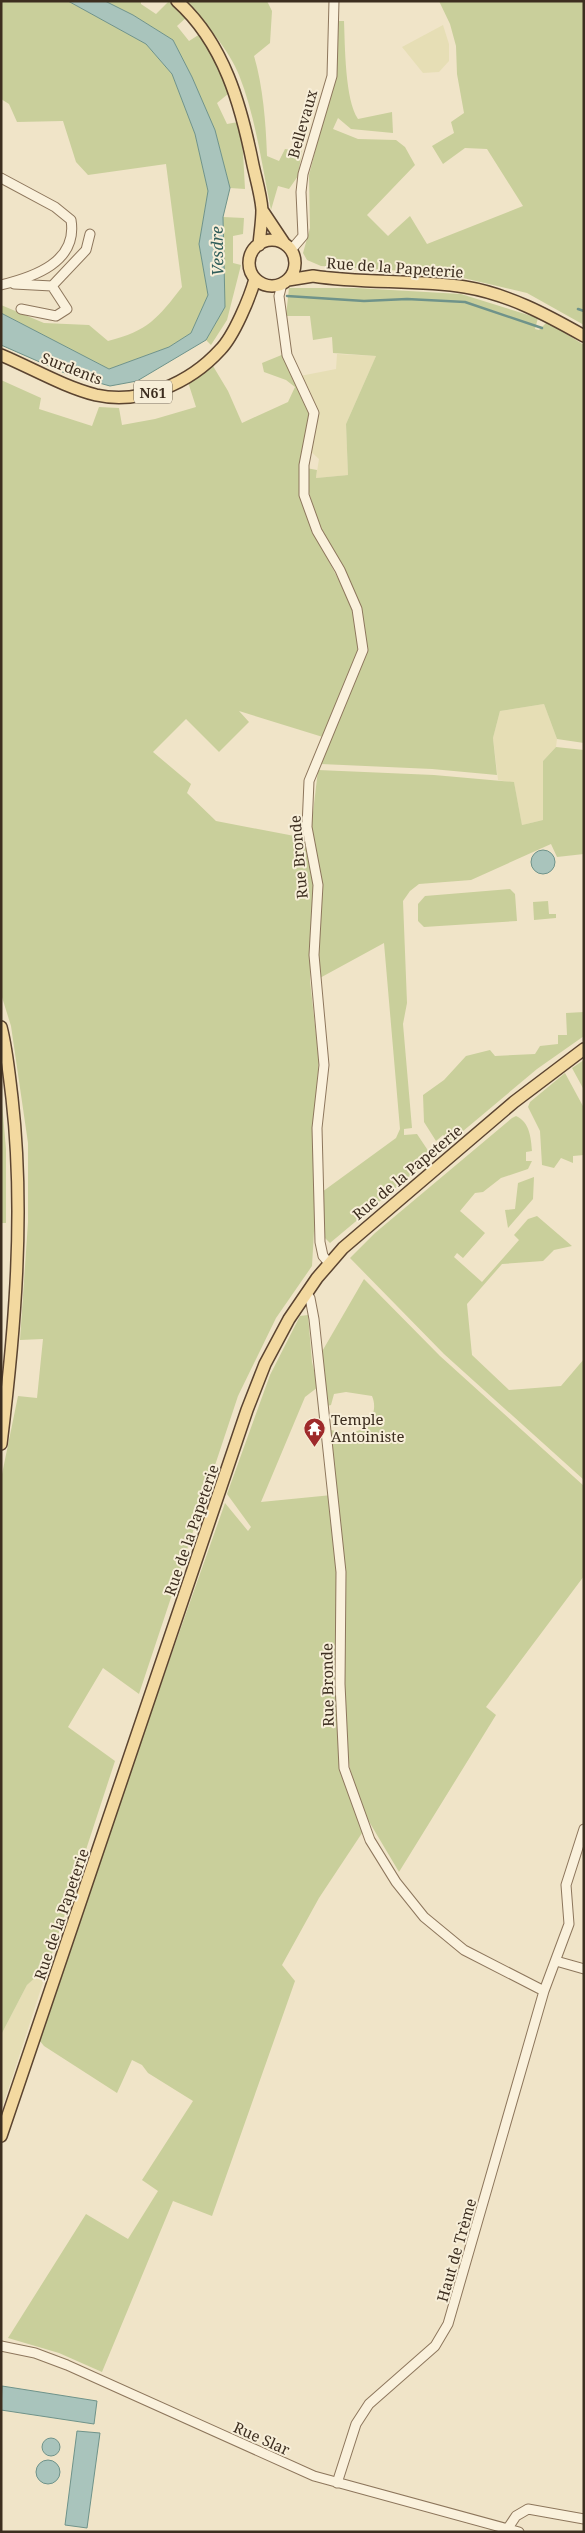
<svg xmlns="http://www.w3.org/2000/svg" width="585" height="2533" viewBox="0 0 585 2533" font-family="'Noto Serif',serif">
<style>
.farmland{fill:#e6deb5}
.green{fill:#c9cf9b}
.water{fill:#a9c4bc;stroke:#6f938a}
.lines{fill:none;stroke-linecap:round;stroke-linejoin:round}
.stream{stroke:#6f938a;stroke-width:2.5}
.minor-casing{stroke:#8d765c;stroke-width:11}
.major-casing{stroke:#5b4430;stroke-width:14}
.minor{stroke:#faf1dc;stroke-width:9}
.major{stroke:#f3d9a0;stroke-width:11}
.labels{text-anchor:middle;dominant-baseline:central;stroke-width:4;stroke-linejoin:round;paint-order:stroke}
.shield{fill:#f7eed8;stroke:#756857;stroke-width:1}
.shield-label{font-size:14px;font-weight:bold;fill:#3d2e20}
.street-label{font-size:15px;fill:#3d2e20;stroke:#f7eed8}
.poi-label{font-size:15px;fill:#3d2e20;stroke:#f7eed8;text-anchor:start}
.water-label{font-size:16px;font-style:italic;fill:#2f5d5a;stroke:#f7eed8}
</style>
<rect width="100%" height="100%" fill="#f0e4c8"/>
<path class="farmland" d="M443,25L449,44V61L439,72L423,73L402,47Z
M337,354L376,356L346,424L348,475L316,478L319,459L309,450L318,419L310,391L300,376L336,369Z
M544,704L557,739L556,747L543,761V820L522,825L514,783L498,780L493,738L500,711Z
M49,1964L14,2072L1,2111V2035L27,1985Z"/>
<path class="green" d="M1,1H68L146,44L172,74L195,134L208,191L199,244L208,295L191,333L169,347L109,369L1,313V305L44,323L89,325L108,341C148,331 158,318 182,287L166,164L88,175L76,162L63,121L17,122L9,104L1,99Z
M105,1H141V4L156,14L169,1L188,16L177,26L189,41L200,34L234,89L217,103L227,124L238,122L243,152L245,189L230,188L215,130L192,77L173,40L133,15Z
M185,1H267L272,11L270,43L254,56C263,86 266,124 267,156L279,161L285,149L302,151L298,176L289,189L278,186L271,210C262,166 256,118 239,75C230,51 203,20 185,1Z
M439,1H584V325L527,293L459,277L420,272L321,266L307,260L303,253L310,228L309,175L334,78L337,21H344C345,46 345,100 358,119L392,112L393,133L351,129L338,118L333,129L358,139L396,140L405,147L415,165L367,215L388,236L410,216L427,244L523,206L487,149L465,148L443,164L432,146L454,133L451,122L464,113L457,74L456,46L450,24Z
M223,217L244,218L243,234L233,236V263L241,265L227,320L211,345L206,340L225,307Z
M289,288H356L461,294L538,318L535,329L539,330L547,322L584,345V743L557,739L544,704L500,711L493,738L497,775L432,769L321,764L367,648L354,592L319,531L307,484L306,468L317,470L316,478L348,475L346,424L376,356L333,353L332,337L313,340L310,316H286Z
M284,354L312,412L300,460L303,500L318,540L351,604L357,628L358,653L326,738L239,711L249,722L219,752L186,719L153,752L191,784L187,793L216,821L305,838L314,888L310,981L319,1061L314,1114L315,1214L312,1266L276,1318L238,1396L139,1694L103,1668L68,1727L115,1761L48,1966L27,1985L1,2035V1479L18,1396L37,1398L43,1339L20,1340L28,1222V1143L11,1026L1,994V380L41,398L39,409L92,426L99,407L119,408L122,425L155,419L196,407L188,382L213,366L228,391L242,423L288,402L295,387L286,380L264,372L262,363Z
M556,747L584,750V854L557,857L551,844L471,880L419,884L410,891L403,901L407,1003L403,1024L412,1128L404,1129V1135L417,1134L431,1155L429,1160L330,1243L321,1234L322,1192L396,1138L400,1129L384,943L318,979V920L310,838L318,770L434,775L514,782L522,825L543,820V761Z
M510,889L515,894L517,921L424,927L418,921V904L425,896Z
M548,901L549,914H556V918L534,920L533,902Z
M584,1012V1036L537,1069L450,1142L443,1135L436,1141L424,1122L423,1095L444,1080L466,1056L490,1050L495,1056L535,1054L540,1046L558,1044V1035H567L566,1013Z
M584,1060V1090L572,1068Z
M565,1073L584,1108V1155L573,1156V1163L561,1158L554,1168L542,1165L540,1131L528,1107L530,1102Z
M1,1092L6,1149V1223H1Z
M516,1116C530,1122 531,1139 532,1151L526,1152V1161H532L528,1169L501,1178L483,1192L475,1193L460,1211L485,1233L463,1258L457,1253L454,1257L482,1282L519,1240L514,1235L528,1219L537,1216L572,1246L554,1250L543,1261L502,1264L467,1304L472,1355L509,1390L561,1386L584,1359V1480L444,1354L350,1258L375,1233L512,1118Z
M534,1177L533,1199L508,1228L505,1210L515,1209L518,1183Z
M364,1279L440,1356L584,1486V1576L486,1707L496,1715L399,1872L361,1808L350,1769L345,1736L338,1516L331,1430C336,1431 345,1434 351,1433C368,1430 379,1412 372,1396L346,1392L334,1394L331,1405L327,1406L320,1355Z
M308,1315L312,1362L318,1387L305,1397L261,1502L332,1495L338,1597L336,1686L339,1747L348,1793L364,1830L319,1898L282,1965L295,1981L212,2216L173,2201L102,2372L59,2353L8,2338L86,2214L128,2239L158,2191L142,2180L193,2101L148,2073L142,2065L132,2060L117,2093L44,2046L39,2040L95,1871L225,1503L248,1531L251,1527L227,1494L270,1375L300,1316Z"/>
<path class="water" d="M68,1H105L133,15L173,40L192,77L215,130L230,188L223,217L225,307L206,340L137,381L110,386L67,374L1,345V313L109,369L169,347L191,333L208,295L199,244L208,191L195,134L172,74L146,44Z
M531 862a12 12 0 1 1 24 0a12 12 0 1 1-24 0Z
M2,2386L97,2401L94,2424L1,2410Z
M77,2431L100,2433L87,2528L65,2525Z
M42 2447a9 9 0 1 1 18 0a9 9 0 1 1-18 0Z
M36 2472a12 12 0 1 1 24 0a12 12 0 1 1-24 0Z"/>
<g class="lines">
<path class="stream" d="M287,296L364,301L407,299L465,302L542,328
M578,309L584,311"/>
<defs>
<path id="minor" d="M1,178L55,207L71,220C78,262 34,277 1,285
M291,250L303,236L301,192L303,174L332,76L334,1
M14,284L52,286L67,309L56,316L21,309
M282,284L279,296L287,355L314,413L304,465V495L317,531L340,570L357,609L363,650L309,781L307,827L318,885L314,955L324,1065L317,1128L320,1242L323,1256L329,1263
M52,286L86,250L90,234
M306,1293L310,1298L314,1319L341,1572L340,1684L344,1768L370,1840L396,1882L424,1917L464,1950L544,1991
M556,1961L584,1969
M1,2346L35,2353L67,2365L314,2476L519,2532
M337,2483L356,2424L369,2404L435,2346L448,2324L544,1991L569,1924L566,1885L584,1829
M508,2528L516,2516L528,2509L584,2519"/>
<path id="major" d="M177,1C224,43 241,105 253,165C256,179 261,195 262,210C262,221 260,233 259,245
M262,210L284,243
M249 263a23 23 0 1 1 46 0a23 23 0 1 1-46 0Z
M288,280L313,276C363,284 415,279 465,287C508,294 547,315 584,336
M1,355C32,368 64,387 96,395C141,405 190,383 220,350C234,336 250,297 255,279
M1,1027C7,1050 9,1074 12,1098C25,1213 15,1330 1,1444
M1,2136L247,1410L265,1364L289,1319L317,1278L343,1248L514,1102L584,1049"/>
</defs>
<use href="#minor" class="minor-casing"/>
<use href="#major" class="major-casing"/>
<use href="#minor" class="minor"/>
<use href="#major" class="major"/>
</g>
<defs>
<symbol id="temple-pin" viewBox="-11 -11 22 30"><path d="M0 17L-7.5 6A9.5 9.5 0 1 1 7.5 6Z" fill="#9e2a2b" stroke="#f7eed8"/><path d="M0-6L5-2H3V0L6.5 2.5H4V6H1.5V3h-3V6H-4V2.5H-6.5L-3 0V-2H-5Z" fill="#fff"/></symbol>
</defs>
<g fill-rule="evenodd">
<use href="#temple-pin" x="302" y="1416" width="25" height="34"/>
</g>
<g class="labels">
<rect class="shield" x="134" y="380.5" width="38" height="23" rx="4"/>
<g class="shield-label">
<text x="153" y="392">N61</text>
</g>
<g class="street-label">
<text transform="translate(302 124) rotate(-74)">Bellevaux</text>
<text transform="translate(395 267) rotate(4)">Rue de la Papeterie</text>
<text transform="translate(72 368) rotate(21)">Surdents</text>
<text transform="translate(298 857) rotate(-95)">Rue Bronde</text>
<text transform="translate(407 1172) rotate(-40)">Rue de la Papeterie</text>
<text transform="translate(191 1530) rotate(-71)">Rue de la Papeterie</text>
<text transform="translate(327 1685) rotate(-91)">Rue Bronde</text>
<text transform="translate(61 1914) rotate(-71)">Rue de la Papeterie</text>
<text transform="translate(456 2250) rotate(-74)">Haut de Trème</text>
<text transform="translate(262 2438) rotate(24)">Rue Slar</text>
</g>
<g class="poi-label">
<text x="331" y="1419">Temple<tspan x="331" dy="17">Antoiniste</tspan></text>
</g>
<g class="water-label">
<text transform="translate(217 251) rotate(-91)">Vesdre</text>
</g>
</g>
<rect width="585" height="2533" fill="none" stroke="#3d2e20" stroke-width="5"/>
</svg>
